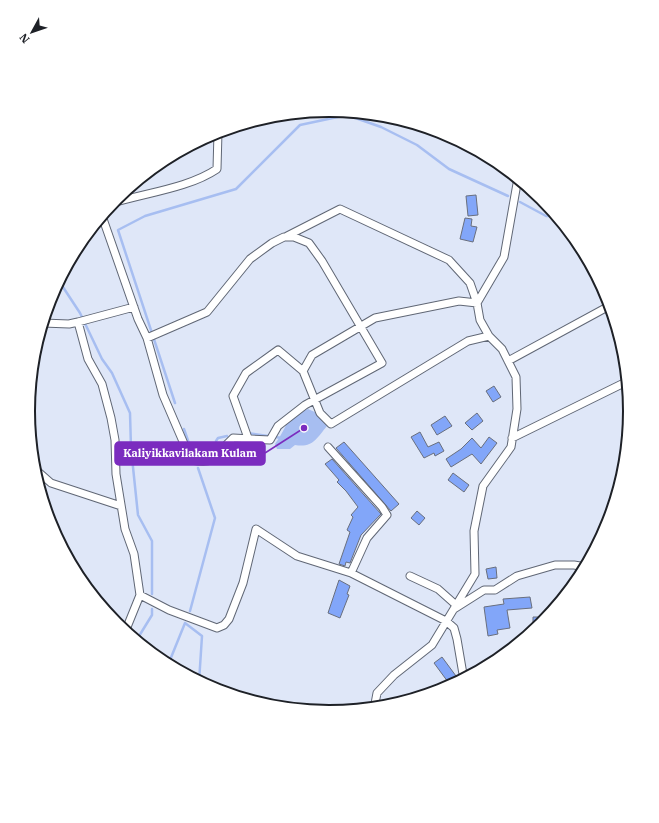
<svg xmlns="http://www.w3.org/2000/svg" width="659" height="823" viewBox="0 0 659 823" font-family="'IBM Plex Serif',serif">
<style>
.water{fill:#a7bef1}
.lines{fill:none;stroke-linecap:round;stroke-linejoin:round}
.stream{stroke:#a7bef1;stroke-width:2.5}
.building{fill:#82a6f9;stroke:#696f7e}
.street-casing{stroke:#606775;stroke-width:9}
.street{stroke:#fff;stroke-width:7}
.rim{fill:none;stroke:#1e2127;stroke-width:2}
.leader{fill:none;stroke:#7b2cbf;stroke-width:1.5}
.callout-dot{fill:#7b2cbf;stroke:#fff;stroke-width:1.5}
.callout{fill:#7b2cbf;stroke:#7b2cbf;stroke-width:1.5}
.callout-label{font-size:11px;text-anchor:middle;font-weight:bold;fill:#fff}
</style>
<rect width="100%" height="100%" fill="#dfe7f8"/>
<path class="water" d="M308,409L317,413L327,426C317,438 313,448 295,445L290,449H277L275,444C289,425 283,419 308,409Z"/>
<g class="lines">
<path class="stream" d="M520,202L546,216H557
M59,281L80,313L102,359L112,373L130,413L131,448L138,515L152,541V594
M175,403L118,230L145,216L236,189L300,125L347,115L381,127L417,145L449,169L508,196
M184,429L193,455
M247,433L282,438
M216,441L218,438L227,436
M197,457L208,452
M190,611L215,518L198,468
M136,641L152,615V609
M168,665L185,623L202,636L199,682"/>
</g>
<path class="building" d="M476,195L478,215L468,216L466,196Z
M465,218L472,219L471,226L477,227L473,242L460,239Z
M494,386L501,397L493,402L486,391Z
M477,413L483,421L472,430L465,423Z
M445,416L452,426L437,435L431,425Z
M420,432L428,447L439,442L444,451L435,456L434,453L424,458L411,437Z
M489,437L497,443L481,464L472,454L451,467L446,459L461,449L472,438L481,448Z
M344,442L399,504L391,511L336,448Z
M332,459L381,514L361,535L350,563L346,562L345,566L339,564L350,532L347,530L353,517L351,515L358,507L346,491L337,482L339,480L325,464Z
M453,473L469,485L464,492L448,480Z
M417,511L425,518L419,525L411,518Z
M496,567L497,578L488,579L486,569Z
M339,580L350,586L347,594L349,595L340,618L328,613Z
M530,597L532,608L507,610L510,628L497,630L498,634L488,636L484,607L504,604L503,599Z
M533,617H544L543,624L540,627H533Z
M442,657L456,676L448,682L434,663Z"/>
<g class="lines">
<defs>
<path id="street" d="M113,203C145,193 189,188 217,169L218,132
M102,216L138,319L147,338L163,395L191,460C220,465 214,455 233,438L270,440L278,426L305,405L382,363L322,261L309,243L294,237H284L272,243L250,259L207,312L147,338
M78,322L134,307
M43,323L69,324L78,322L88,359L102,384L111,418L115,440L116,474L125,529L134,554L140,595L169,610L217,628L224,625L229,619L243,583L256,529L297,556L351,573L446,621L454,628L457,639L464,680
M508,361L611,305
M303,371L320,413L331,424L468,341L489,336
M248,438L233,396L246,373L278,350L303,371L312,355L375,318L459,301L477,303L470,283L449,260L340,209L287,236
M512,438L628,381
M328,447L382,507L387,515L367,538L351,573
M34,468L51,483L121,506
M410,576L438,589L456,605
M454,609L484,590H495L517,576L555,565H574L586,567
M125,632L140,595
M374,709L377,693L394,675L432,645L475,574L474,531L483,486L511,447L517,409L516,377L502,349L489,336L480,320L477,303L504,257L518,178"/>
</defs>
<use href="#street" class="street-casing"/>
<use href="#street" class="street"/>
</g>
<path d="M0 0H659V823H0ZM35 411a294 294 0 1 1 588 0a294 294 0 1 1-588 0Z" fill="#fff" fill-rule="evenodd"/>
<path class="rim" d="M35 411a294 294 0 1 1 588 0a294 294 0 1 1-588 0Z"/>
<path class="leader" d="M304 428L265 453"/>
<circle class="callout-dot" cx="304" cy="428" r="4"/>
<rect class="callout" x="115" y="442" width="150" height="23" rx="4"/>
<g class="callout-label">
<text x="190" y="457">Kaliyikkavilakam Kulam</text>
</g>
<g transform="translate(32 32) rotate(230)" stroke="#ffffff" stroke-width="3" paint-order="stroke">
<path d="M0-3L7 15L0 10L-7 15Z" fill="#1e2127"/>
<text y="-6" font-size="11" font-weight="bold" text-anchor="middle" fill="#1e2127">N</text>
</g>
</svg>
